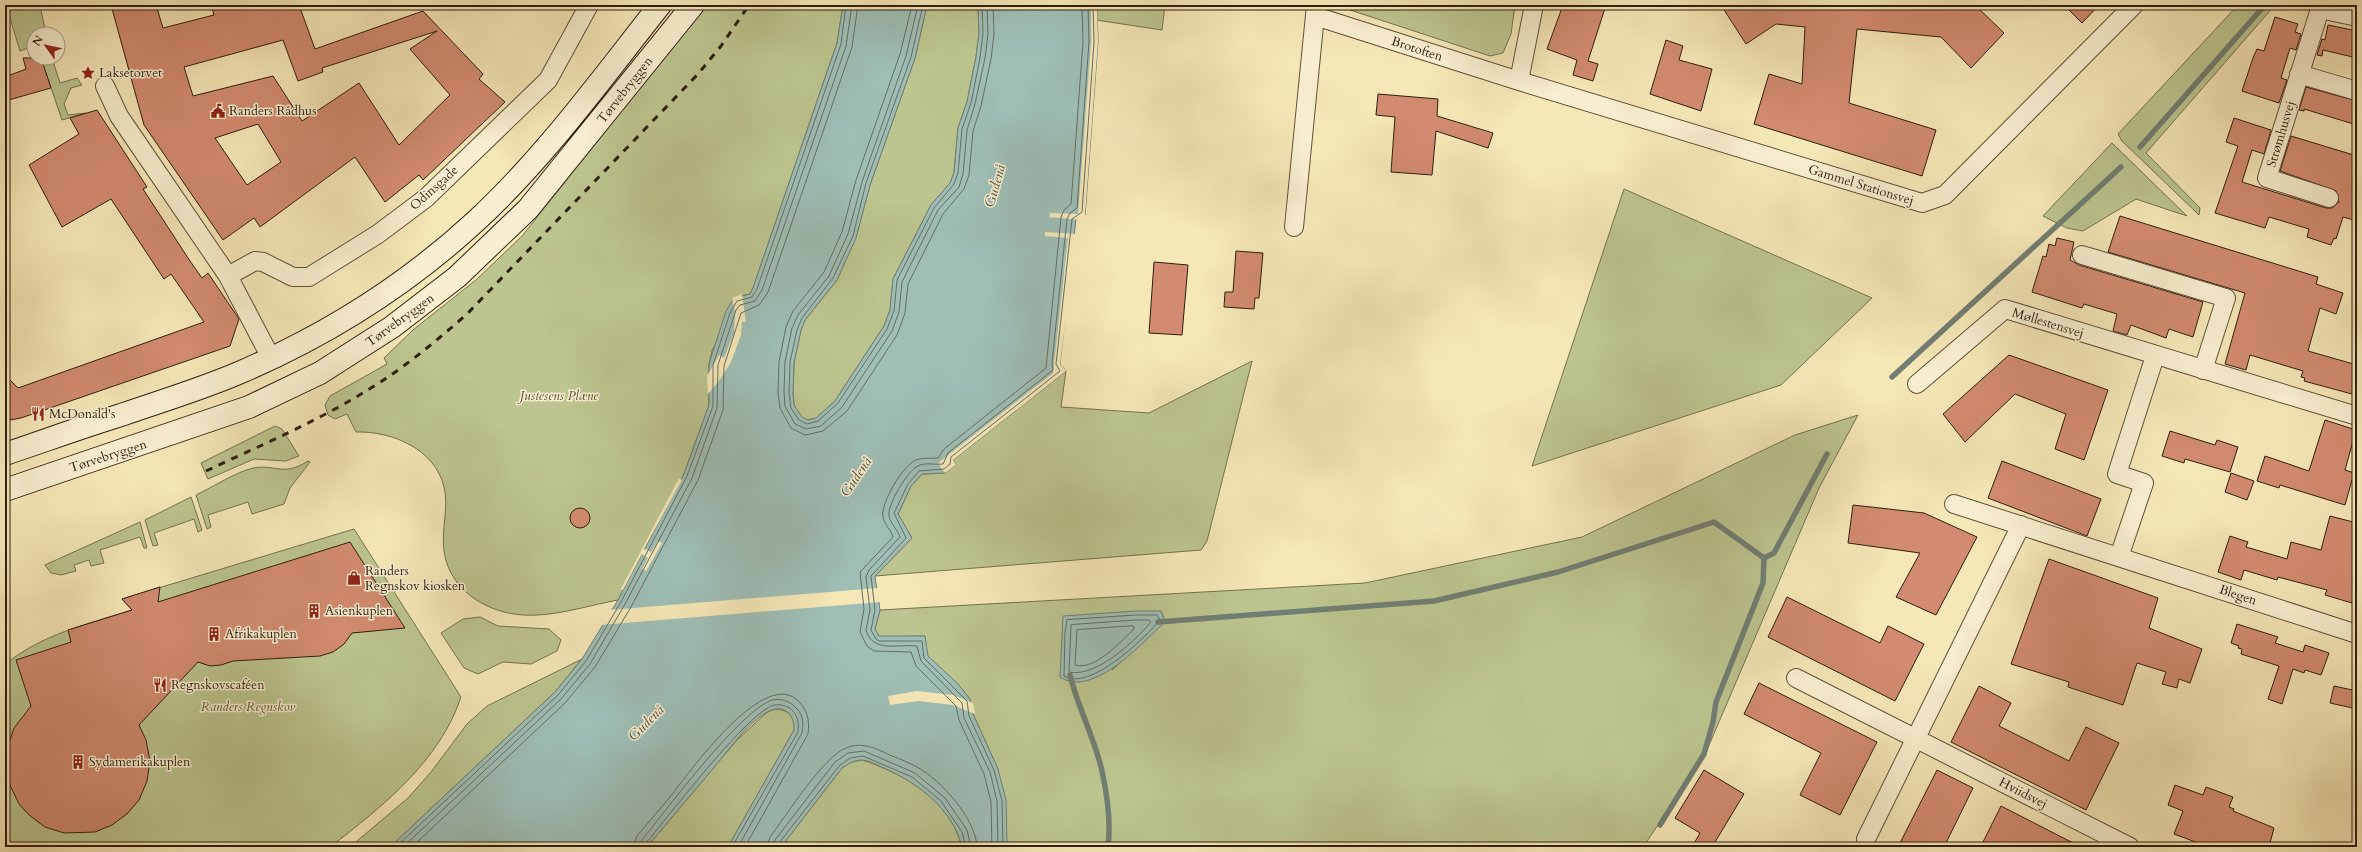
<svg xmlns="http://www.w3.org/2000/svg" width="2362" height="852" viewBox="0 0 2362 852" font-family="Cardo,serif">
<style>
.green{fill:#bcc58f;stroke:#75724f;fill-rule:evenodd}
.water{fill:#9ebeb6;stroke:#717e73}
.pier{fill:#f6e7b7}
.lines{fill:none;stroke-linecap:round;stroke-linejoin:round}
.shore{stroke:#666e62;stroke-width:1}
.stream{stroke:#717e73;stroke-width:5.5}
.building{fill:#d28b70;stroke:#2e1e0f;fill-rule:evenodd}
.minor-casing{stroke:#605039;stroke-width:20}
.secondary-casing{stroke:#2e1e0f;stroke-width:24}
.minor{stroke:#f9efd0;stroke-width:18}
.secondary{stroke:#f9efd0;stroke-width:22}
.rail{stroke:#2e1e0f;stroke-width:3;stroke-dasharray:7 7;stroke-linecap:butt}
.labels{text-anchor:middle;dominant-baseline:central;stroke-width:3;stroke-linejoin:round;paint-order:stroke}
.street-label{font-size:13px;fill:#2e1e0f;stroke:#f9efd0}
.poi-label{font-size:13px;fill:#2e1e0f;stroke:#f9efd0;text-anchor:start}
.park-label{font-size:13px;font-style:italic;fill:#595035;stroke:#f9efd0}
.water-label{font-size:14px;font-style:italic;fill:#504e41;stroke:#f9efd0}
</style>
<rect width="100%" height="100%" fill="#f6e7b7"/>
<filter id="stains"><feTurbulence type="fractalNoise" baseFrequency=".005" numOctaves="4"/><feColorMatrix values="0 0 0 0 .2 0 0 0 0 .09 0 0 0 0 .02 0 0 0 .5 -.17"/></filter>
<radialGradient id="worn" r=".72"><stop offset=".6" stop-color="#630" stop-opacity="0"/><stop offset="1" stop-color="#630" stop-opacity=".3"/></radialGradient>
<path class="green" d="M6,5H40L46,34H34V46L20,51Z
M706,5H843L837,43L753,288L750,294L740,296L712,351L709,364V405L684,474L618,600C591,605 563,614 537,615C496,618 450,595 444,551C441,530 449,507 444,487C435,449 392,431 356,432L347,414L335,419L328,415L325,405L330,396L387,364L384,358L414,329L476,280L522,236Z
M927,5H978L979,33L976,57L967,102L958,128L954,173L950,183L931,205L893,279L890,310L884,326L835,401L816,418L808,420L802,418L794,405L793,393L794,363L801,330L805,320L837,280L856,237L870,185L915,58Z
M1097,5H1165L1162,30L1096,20Z
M1335,5H1515L1511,34L1503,53L1490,56Z
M2238,5H2275L2146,153L2200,208L2199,215L2122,141L2118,134Z
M41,58H52L60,83L77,78L82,85L71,88L64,104L68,115L86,113L62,120Z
M2112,143L2187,216L2136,199L2083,231L2067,228L2043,216Z
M1624,189L1872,298L1781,385L1532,466Z
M1252,361L1207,541L1201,550L875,576L912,538L898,514L911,486L922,474L945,473L953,460L1066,371L1061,407L1149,413Z
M1858,415L1819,488L1704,757L1643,847H1007L998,769L973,714L970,699L957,683L927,656L925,636L879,637L875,629L880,610L1365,583L1582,537L1795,435ZM1161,611L1165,621L1112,670Z
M275,426L282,429L299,456L286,461L254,459L208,479L201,463Z
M308,461L310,462L290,488L284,504L252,514L248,502L208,515L211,527L207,529L196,495C213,487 236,472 253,468C277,464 283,477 308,461Z
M191,497L202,530L198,532L194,519L154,533L158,545L153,546L145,520Z
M140,522L147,548H144L140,537L100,550L104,563L91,566L89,560L74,565L76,571L61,575L51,573L45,565Z
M354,529L461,697C440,761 381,808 330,847H17L5,842V665L7,663C43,634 88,624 132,610L122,599Z
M480,617L498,626L549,629L561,640L557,651L531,664L503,662L478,674L464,668L441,633L463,619Z
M582,659L555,692L390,847H350L408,798L431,772L467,724L487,706Z
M775,709C789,710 795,716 794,730L728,847H647L737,740L766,713Z
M862,760C905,774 950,800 962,847H781L842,768L851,762Z"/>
<path class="water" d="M843,5H927L915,58L870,185L856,238L837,280L805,320L801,330L794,363L793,393L794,405L802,417L808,420L816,418L835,401L884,326L890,310L893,279L931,205L950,183L954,173L958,128L967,102L976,57L979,33L978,5H1097L1098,42L1085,216L1076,219L1060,364L1066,371L953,460L956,465L945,473L922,474L911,486L898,514L912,538L875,576L880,610L875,629L879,636H925L928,656L957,683L970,699L973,714L998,769L1006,800L1007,847H962C952,808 919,784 884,768C878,765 869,760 861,760C854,760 848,764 842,768L781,847H728L794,730C795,714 783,703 767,712C747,724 731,747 716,765C693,792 670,820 647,847H390L555,692L582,659L618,600L684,474L709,405V364L726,311L734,298L750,294L753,288L837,43Z
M1136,611H1161L1165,622C1143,642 1093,699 1060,677L1063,616Z"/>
<path class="pier" d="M1091,5H1097L1098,42L1085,215L1087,216L1081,220L1049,217L1050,213L1078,214L1091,44Z
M1045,232L1077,234L1060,364L1066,371L953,460L956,465L945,473L938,463L1053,373L1068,238L1045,236Z
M742,294L746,322H742L741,335L731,362L721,378L708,394L707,376L719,355L724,358L734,333L735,313L732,298Z
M679,478L682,480L644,549L651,552L658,541L662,543L646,571L642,569L648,558L642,554L623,590L621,589Z
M878,588L880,602L600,625L609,610Z
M917,691L953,695L973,703L975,714L953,705L918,701L890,705L888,696Z"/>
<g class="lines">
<path class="shore" d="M912,5L900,54L856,180L842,232L824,272L793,311L786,327L779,362L778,392L780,408L791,428L805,435L823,431L847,411L897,335L905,313L908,284L943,214L964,189L969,175L973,131L981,106L991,59L994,34L993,5
M918,5L906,56L862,182L848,234L829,276L798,315L792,328L785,362L784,392L785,406L795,424L806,429L821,426L842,407L892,331L899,312L902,282L938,210L959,187L963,174L967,130L975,104L985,58L988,34L987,5
M923,5L911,57L866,183L853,236L833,278L802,318L797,330L790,362L789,393L791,408L799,420L807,424L818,421L838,403L887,329L894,311L897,280L934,208L954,184L958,173L962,129L971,103L980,58L983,33L982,5
M1136,615H1157L1160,620C1145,638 1089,692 1064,676L1065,632L1067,620Z
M1136,620H1149L1151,622C1135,641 1096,678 1069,672L1071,625Z
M1133,626L1134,629C1121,641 1095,671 1075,665L1077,630Z
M396,847L558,695L586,661L621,602L687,476L713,406V365L730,313L737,301L752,297L757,289L841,44L846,5
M403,847L561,699L590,664L625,604L692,478L717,408L718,365L736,310L740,305L755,301L762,290L846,46L852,5
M412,847L565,703L595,667L631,607L698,480L723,410L724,366L741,313L759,305L768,292L852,47L858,5
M633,847L637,836C648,823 659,810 670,797C689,773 761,671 796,699C807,708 810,720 808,734L745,847
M639,847L642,840C667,809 740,711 772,700C780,698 789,701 794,706C803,713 804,723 802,733L738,847
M644,847L646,843C667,818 749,711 774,705C780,704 787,706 791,709C798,715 799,723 798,732L732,847
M767,847L770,837C786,816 824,756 846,748C863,741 877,749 892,756C901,759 909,763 917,767C941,780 976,819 977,847
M773,847L775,840L835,762L848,753L864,751L915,773L945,798L967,830L971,847
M778,847L779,843L839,766L850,758L863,756L912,777L941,801L962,832L966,847
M992,847L991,802L984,774L959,720L956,706L916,666L911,652L874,651L867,646L860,632L864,609L860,572L893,537C891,530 884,524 883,517C880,504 903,465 916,460C923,457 931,459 938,458L944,449L1046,368L1061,217L1064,210L1071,204L1083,42L1082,5
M998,847L997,801L990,772L964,718L962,703L921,661L917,646C899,644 872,653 866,630L870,610L866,577L869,570L900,537C898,530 890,523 889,516C887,505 908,470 918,466C925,462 935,465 943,464L948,453L1053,370L1052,363L1067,219L1070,213L1077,208L1089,42L1088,5
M1003,847L1002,801L994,770L969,716L967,701L924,658L922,641H879L876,639L871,630L875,610L871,576L906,538L894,513L908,484L919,471L944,469L950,464L951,457L1060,371L1056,364L1072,219L1082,212L1094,42L1093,5"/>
<path class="stream" d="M2140,147L2265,5
M1892,377L2121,167
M1764,558L1774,553L1827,454
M1158,622L1434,601L1558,572L1714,522L1764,558L1763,583L1716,702L1713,722L1704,754L1660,825
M1070,675C1078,708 1095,739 1102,771C1107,794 1111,823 1108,847"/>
</g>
<path class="building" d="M111,5H156L163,28L214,15L211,5H299L315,49L423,11L483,74L479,79L505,102L423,180L419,175L385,202L355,157L260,227L254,218L223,240L144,125ZM437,31L410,49L450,95L399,145L359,83L302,121L273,76L193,96L184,67L283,40L298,81L323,72L322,68ZM258,124L281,162L247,185L215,138Z
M1563,5H1606L1588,61L1598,64L1593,81L1573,75L1577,60L1547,49Z
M1721,5H1975L2004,33L1971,68L1941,37L1857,29L1849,103L1936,130L1922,176L1754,124L1769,74L1802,84L1805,27L1776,24L1746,44Z
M2064,5H2099L2082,23Z
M2275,17L2298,24L2295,32L2301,34L2296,50L2290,48L2281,78L2287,80L2279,103L2242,91L2253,58L2257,49L2264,51Z
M2328,25L2357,31V58L2323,50L2322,56L2317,55L2322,39L2325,40Z
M1666,40L1683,46L1679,60L1712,69L1701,111L1650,94Z
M23,58H41L51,88L5,101V77L26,69Z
M2306,87L2357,101V125L2304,109V111L2299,110Z
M1378,94L1438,99L1437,116L1493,133L1488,148L1436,131L1432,175L1391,172L1395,117L1376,115Z
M97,110L147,187L143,189L190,261L202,278L208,273L239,319L230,346L21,418L5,421V375L18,388L204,322L171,274L164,279L111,199L62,227L29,165L79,134L70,118Z
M2234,118L2271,130L2264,154L2252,150L2242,182L2326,208H2332L2339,202L2336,191L2280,171L2291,136L2357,156V221L2343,217L2336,239L2334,238L2331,245L2307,237L2309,229L2269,217L2265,228L2215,213L2238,146L2226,142Z
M2120,216L2318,277L2316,284L2343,293L2336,314L2320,308L2308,351L2357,365V394L2353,392L2352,394L2304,381L2305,378L2301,377L2303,371L2250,355L2246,370L2225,364L2245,293L2108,252Z
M2057,238L2074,242L2070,260L2079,265L2203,302L2193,337L2169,329L2166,338L2131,325L2127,335L2113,331L2117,314L2084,304L2082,308L2032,292L2043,256L2046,257L2049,244L2055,246Z
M1236,251L1263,253L1259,298H1255L1254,309L1224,307L1225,292H1233Z
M1154,262L1188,265L1182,335L1149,333Z
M2009,355L2108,390L2084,460L2055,449L2066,414L2015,394L1965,442L1943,414Z
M2325,420L2356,430L2345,470L2354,473L2345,505L2280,485L2279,488L2257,481L2265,456L2309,471Z
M2170,431L2215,445L2217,440L2238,447L2230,472L2185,459L2184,463L2162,456Z
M2002,461L2101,499L2087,536L1988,498Z
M2231,473L2254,481L2247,500L2225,492Z
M1853,505L1924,513L1977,537L1936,615L1896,597L1920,553L1848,543Z
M570 518a10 10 0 1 1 20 0a10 10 0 1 1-20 0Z
M2330,516L2357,523V585L2352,603L2325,595L2327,590L2278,577L2277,580L2244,570L2241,580L2218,572L2230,536L2248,542L2246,547L2287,559L2291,542L2321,550Z
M350,542L405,628L352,633L344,644L333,652L320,656L233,661L221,665L210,666L198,662L139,725L146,740L150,761L147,781L139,800L127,814L112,825L95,832L64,833L45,827L29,815L19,804L9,783L6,764L8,746L14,728L31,706L16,660L71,642L68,630L132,610L122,599L160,587L158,602Z
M2049,559L2158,598L2149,628L2202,649L2190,683L2179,679L2177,688L2162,684L2166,672L2137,663L2123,705L2068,687L2069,682L2011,664Z
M1787,597L1880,643L1888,626L1924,644L1895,701L1768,637Z
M2237,624L2278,637L2275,643L2303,652L2305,645L2329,653L2321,675L2305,670L2304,673L2293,669L2282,704L2268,699L2279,666L2241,654L2242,649L2238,648L2239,646L2231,643Z
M1759,683L1877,742L1840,815L1800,795L1821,753L1744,714Z
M1979,686L2011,703L1999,726L2069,761L2086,727L2119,743L2086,810L1951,742Z
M2334,686L2357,691V709L2330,703Z
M1704,770L1744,794L1712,847H1692L1700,833L1675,818Z
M1937,770L1973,788L1944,847H1898Z
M2175,785L2203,795L2206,787L2233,797L2229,807L2234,809L2233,811L2274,828L2269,847H2209L2174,834L2183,811L2168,805Z
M2001,806L2081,847H1993L1983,842Z"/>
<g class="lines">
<defs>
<path id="minor" d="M1315,16L1519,81L1922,203L1945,195L2134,5
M2299,74L2357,91
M1519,81L1534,5
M105,86L119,116L228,276L271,358
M2329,198L2267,178L2320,9L2357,17
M1294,227L1316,5
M2082,255L2226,298L2203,370
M228,276L255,261L263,262L293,277H309L378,234L426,198L548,80L589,5
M1917,384L2005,309L2357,416
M1954,504L2357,634
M2119,557L2144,483L2117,474L2155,356
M1796,678L2130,847
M1866,839L2021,525"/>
<path id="secondary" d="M5,454C44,441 82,427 121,415C161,401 202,389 241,372C327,335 408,284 477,220C546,156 602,78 660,5
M5,490L249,407L320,373L392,327L457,277L528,209L693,5"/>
</defs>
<use href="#minor" class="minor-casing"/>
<use href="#secondary" class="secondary-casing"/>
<use href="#minor" class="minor"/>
<use href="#secondary" class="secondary"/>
<path class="rail" d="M206,471C259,446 316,422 366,391C403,369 435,342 467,314L698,74L721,46L749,5"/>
</g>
<defs>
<symbol id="sight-bare" viewBox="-9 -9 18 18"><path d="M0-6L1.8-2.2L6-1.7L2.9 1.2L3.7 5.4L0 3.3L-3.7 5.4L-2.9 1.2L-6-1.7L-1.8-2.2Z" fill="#8f2418" stroke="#f9efd0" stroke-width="2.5" paint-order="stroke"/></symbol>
<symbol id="civic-bare" viewBox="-9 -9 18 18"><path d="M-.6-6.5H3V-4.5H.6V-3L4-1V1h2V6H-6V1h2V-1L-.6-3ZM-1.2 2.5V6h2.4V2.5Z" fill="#8f2418" stroke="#f9efd0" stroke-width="2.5" paint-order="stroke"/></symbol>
<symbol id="restaurant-bare" viewBox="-9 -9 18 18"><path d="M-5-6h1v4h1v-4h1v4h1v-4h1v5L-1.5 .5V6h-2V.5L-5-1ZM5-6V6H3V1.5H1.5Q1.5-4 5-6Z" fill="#8f2418" stroke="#f9efd0" stroke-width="2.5" paint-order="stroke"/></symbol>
<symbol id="shop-bare" viewBox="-9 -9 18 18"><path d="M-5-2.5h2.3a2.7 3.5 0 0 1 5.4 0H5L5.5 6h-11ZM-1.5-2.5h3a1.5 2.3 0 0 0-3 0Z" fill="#8f2418" stroke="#f9efd0" stroke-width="2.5" paint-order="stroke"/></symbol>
<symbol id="building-bare" viewBox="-9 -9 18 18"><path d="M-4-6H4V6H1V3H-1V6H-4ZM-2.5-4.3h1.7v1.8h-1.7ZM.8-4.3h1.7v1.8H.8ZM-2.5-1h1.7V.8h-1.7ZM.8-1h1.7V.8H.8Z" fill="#8f2418" stroke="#f9efd0" stroke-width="2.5" paint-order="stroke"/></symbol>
</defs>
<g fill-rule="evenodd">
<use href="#sight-bare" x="78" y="63" width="20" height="20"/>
<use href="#civic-bare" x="208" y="101" width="20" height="20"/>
<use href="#restaurant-bare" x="28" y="404" width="20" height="20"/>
<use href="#shop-bare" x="344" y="568" width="20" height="20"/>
<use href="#building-bare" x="304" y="601" width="20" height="20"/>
<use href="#building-bare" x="204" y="624" width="20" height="20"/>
<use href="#restaurant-bare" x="150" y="675" width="20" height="20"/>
<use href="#building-bare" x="68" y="752" width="20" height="20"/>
</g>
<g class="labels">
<g class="street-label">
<text transform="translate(1417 49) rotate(18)">Brotoften</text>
<text transform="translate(625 90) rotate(-52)">Tørvebryggen</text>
<text transform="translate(2281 134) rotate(-73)">Strømhusvej</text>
<text transform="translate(1861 185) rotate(17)">Gammel Stationsvej</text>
<text transform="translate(434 188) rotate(-42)">Odinsgade</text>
<text transform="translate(400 320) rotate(-36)">Tørvebryggen</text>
<text transform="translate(2048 323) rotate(17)">Møllestensvej</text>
<text transform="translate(108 456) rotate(-18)">Tørvebryggen</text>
<text transform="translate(2238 595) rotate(18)">Blegen</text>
<text transform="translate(2023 793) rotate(27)">Hviidsvej</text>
</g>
<g class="poi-label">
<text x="99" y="73">Laksetorvet</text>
<text x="229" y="111">Randers Rådhus</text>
<text x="49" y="414">McDonald's</text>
<text x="365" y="571">Randers<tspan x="365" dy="15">Regnskov kiosken</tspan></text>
<text x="325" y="611">Asienkuplen</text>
<text x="225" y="634">Afrikakuplen</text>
<text x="171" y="685">Regnskovscaféen</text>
<text x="89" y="762">Sydamerikakuplen</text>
</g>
<g class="park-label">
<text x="559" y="396">Justesens Plæne</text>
<text x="248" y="707">Randers Regnskov</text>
</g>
<g class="water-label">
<text transform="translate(995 186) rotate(-74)">Gudenå</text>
<text transform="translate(856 477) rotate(-56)">Gudenå</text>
<text transform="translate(646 723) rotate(-45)">Gudenå</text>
</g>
</g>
<rect width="2362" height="852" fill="none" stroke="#f6e7b7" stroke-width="20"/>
<rect x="6" y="6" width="2350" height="840" fill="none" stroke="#2e1e0f" stroke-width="2"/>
<rect x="10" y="10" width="2342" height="832" fill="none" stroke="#2e1e0f"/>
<g transform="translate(46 46) rotate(303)"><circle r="19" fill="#f9efd0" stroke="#a89b83"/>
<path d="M0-3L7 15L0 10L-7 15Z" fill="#8f2418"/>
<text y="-6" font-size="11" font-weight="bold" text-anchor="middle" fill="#2e1e0f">N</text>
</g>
<rect width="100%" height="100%" filter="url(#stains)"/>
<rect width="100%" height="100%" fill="url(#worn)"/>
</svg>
